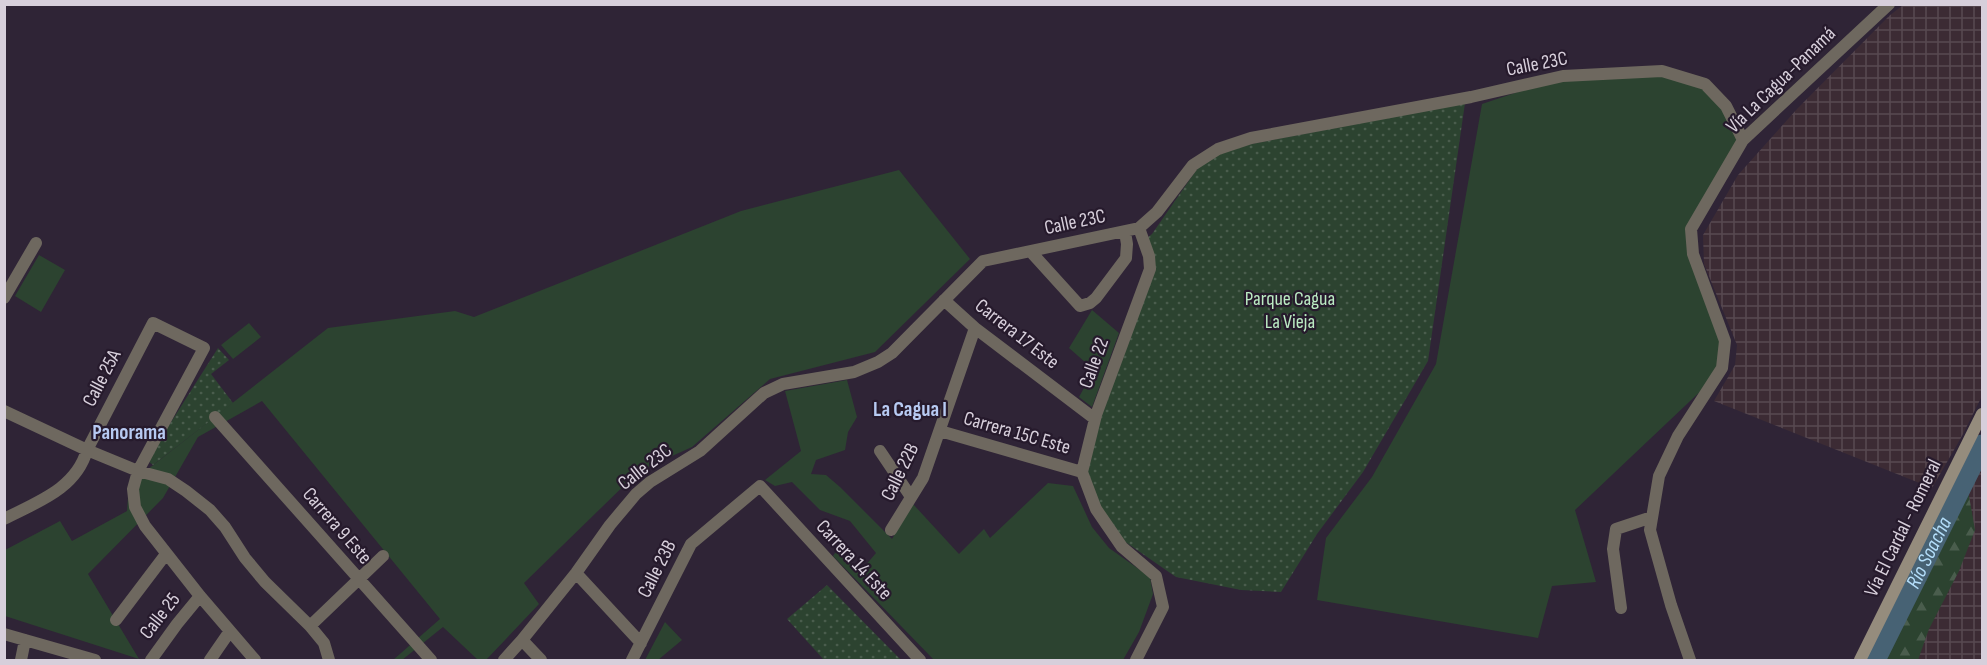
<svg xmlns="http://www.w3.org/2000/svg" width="1987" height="665" viewBox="0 0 1987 665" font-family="'Sofia Sans Condensed',sans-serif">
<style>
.industrial{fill:url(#industrial-grid)}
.grass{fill:#2c4330}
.forest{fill:url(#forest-firs)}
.park{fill:url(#park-dots)}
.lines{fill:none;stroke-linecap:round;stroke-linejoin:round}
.river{stroke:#476274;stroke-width:21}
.street{stroke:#6e685f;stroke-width:12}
.secondary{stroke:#958c7d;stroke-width:12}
.labels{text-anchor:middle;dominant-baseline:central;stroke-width:4.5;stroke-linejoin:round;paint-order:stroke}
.street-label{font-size:20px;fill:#d7cfdb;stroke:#261a2c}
.park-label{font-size:20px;fill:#bbebc3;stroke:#261a2c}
.neighbourhood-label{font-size:21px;font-weight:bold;fill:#b7caf2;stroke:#261a2c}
.water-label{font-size:21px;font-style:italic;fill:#b4defa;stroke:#261a2c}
</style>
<defs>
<pattern id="industrial-grid" width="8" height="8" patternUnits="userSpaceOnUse" patternTransform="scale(1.5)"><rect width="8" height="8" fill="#3c2b34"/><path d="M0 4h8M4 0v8" fill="none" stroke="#574951"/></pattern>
<pattern id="forest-firs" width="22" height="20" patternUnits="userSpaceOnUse" patternTransform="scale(1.5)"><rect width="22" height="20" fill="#2c4330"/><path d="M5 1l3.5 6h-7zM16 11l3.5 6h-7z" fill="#4a5d4d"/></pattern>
<pattern id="park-dots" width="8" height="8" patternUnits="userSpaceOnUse" patternTransform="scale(1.5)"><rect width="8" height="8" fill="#2c4330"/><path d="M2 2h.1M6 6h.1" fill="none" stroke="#4a5d4d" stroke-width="1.8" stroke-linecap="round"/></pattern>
</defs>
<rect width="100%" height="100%" fill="#2f2436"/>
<path class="industrial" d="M1903,5H1982V396L1962,436L1932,488L1714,401L1735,365L1737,345L1704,264L1703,235L1738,175L1797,109L1889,16Z
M1982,448V660H1881Z"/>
<path class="grass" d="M1657,70L1701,83L1746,139L1692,229L1695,254L1728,341L1725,368L1575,510L1596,582L1552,586L1538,638L1317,600L1326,538L1372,477L1436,364L1482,104L1569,75Z
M899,170L970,259L875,352L770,379L692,447L639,471L524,583L539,604L486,660H478L443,627L402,660H393L440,619L262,401L198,437L163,498L88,574L139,659L5,616V550L60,521L72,541L127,511L129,484L328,328L455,311L474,317L741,211Z
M39,255L65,270L41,312L15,296Z
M1092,310L1119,333L1092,407L1079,397L1094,370L1069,348Z
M249,323L261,337L233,359L221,345Z
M847,380L857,417L848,432L845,450L816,460L811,474L826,475L840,487L892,539L913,504L959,554L984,529L990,538L1048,483L1073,486L1092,527L1109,548L1150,577L1153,594L1139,632L1123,660H934L833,556L837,550L859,573L876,553L850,521L820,510L792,482L775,486L765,480L801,451L785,391Z
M665,622L682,640L658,660H645Z"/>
<path class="forest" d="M1966,479L1975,530L1959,571L1929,629L1918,660H1880Z"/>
<path class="park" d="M1465,103L1428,361L1363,472L1317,534L1281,592L1241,590L1176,577L1124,541L1097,503L1087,475L1098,416L1152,270L1147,238L1152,234L1197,169L1221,152L1251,144Z
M218,348L229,360L211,374L233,403L153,465L147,460Z
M827,585L901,660H824L787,619Z"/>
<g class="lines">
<path class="river" id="s1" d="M1875,660L1982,445"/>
<path class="street" d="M1031,252L1080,306L1090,303L1096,298L1126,258L1127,244L1125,232
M4,298L36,243
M944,300L975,328L1095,419
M4,411L87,450L138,471L168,479L186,491L210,510L225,527L245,558L265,582L310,626L324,643L329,660
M215,417L431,660
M940,431L1082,472
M880,451L911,497
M1082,472L1096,415L1150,269L1149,256L1139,228
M1082,472L1096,509L1122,547L1156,576L1163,607L1136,660
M4,519C37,502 76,489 87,450L153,323L204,348L138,471L133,489L135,507L145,526L200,596L255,660
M891,530L923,478L975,328
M576,573L641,643
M1621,608L1613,549L1616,529L1652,517
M116,620L166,554
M310,626L383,556
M4,634L95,660
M522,640L541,660
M21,660L25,640
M151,660L177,624L200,596
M210,660L230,631
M504,660L522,640L576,573L610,525L636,494L650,482L700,451L764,393L783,384L854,372L878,362L892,353L983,261L1139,228L1157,212L1193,165L1218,149L1251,138L1471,97L1563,76L1662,71L1705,84L1726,106L1743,140
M632,660L691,544L760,486L920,660
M1690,660L1671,605L1650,530L1659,476L1678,436L1722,368L1725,341L1693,254L1691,229L1743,140L1889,4"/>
<path class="secondary" d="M1860,660L1982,414"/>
</g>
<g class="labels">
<g class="street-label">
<text transform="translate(1537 64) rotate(-11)">Calle 23C</text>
<text transform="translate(1781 80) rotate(-44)">Vía La Cagua-Panamá</text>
<text transform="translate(1075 222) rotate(-12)">Calle 23C</text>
<text transform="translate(1017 334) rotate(38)">Carrera 17 Este</text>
<text transform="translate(1094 363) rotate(-70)">Calle 22</text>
<text transform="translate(102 378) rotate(-63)">Calle 25A</text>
<text transform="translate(1017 433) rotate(16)">Carrera 15C Este</text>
<text transform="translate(645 467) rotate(-38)">Calle 23C</text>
<text transform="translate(900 472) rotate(-64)">Calle 22B</text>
<text transform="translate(337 526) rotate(49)">Carrera 9 Este</text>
<text transform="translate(1903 528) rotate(-64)">Vía El Cardal - Romeral</text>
<text transform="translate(854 560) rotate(47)">Carrera 14 Este</text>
<text transform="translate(657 569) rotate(-63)">Calle 23B</text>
<text transform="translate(160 616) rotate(-52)">Calle 25</text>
</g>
<g class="park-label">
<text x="1290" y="299">Parque Cagua<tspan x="1290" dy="23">La Vieja</tspan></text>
</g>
<g class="neighbourhood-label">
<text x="910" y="409">La Cagua I</text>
<text x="129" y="432">Panorama</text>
</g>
<g class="water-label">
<text stroke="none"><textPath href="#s1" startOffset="120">Río Soacha</textPath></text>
</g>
</g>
<rect width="1987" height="665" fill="none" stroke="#d7cfdb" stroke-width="12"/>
</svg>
